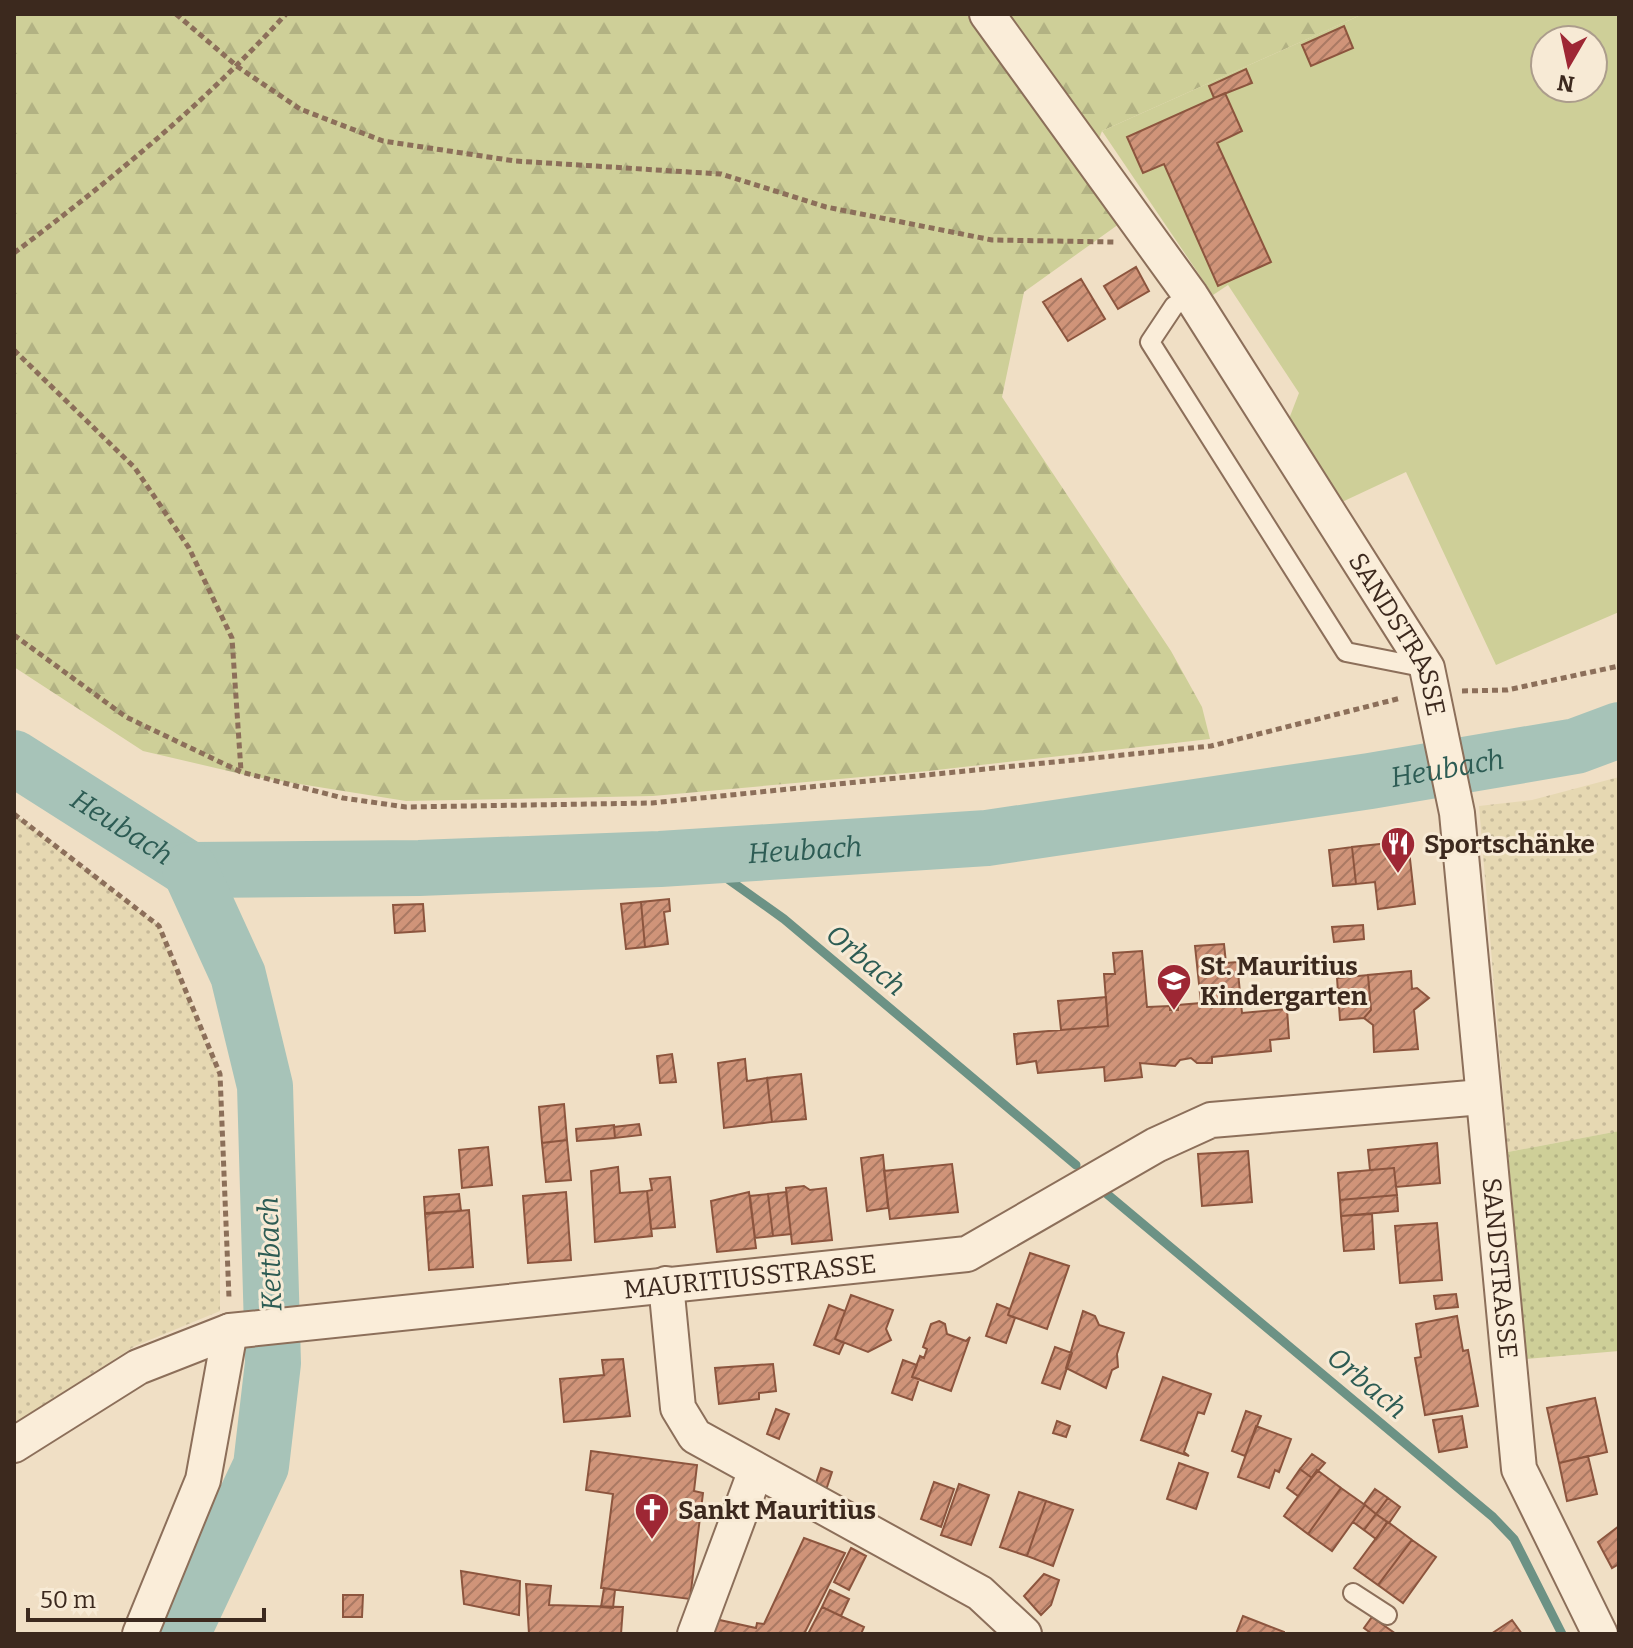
<svg xmlns="http://www.w3.org/2000/svg" width="1633" height="1648" viewBox="0 0 1633 1648" font-family="Bitter,serif">
<style>
.farmland{fill:url(#farmland-dots)}
.grass{fill:url(#grass-dots)}
.forest{fill:url(#forest-firs)}
.green{fill:#cecf98;fill-rule:evenodd}
.lines{fill:none;stroke-linecap:round;stroke-linejoin:round}
.stream{stroke:#6c9285;stroke-width:9}
.river{stroke:#a7c3b8;stroke-width:56}
.building{fill:url(#building-hatch);stroke:#8c553e;stroke-width:2}
.lane-casing{stroke:#8c6f5a;stroke-width:22}
.street-casing{stroke:#8c6f5a;stroke-width:38}
.path{stroke:#8c6f5a;stroke-width:5;stroke-dasharray:6 4;stroke-linecap:butt}
.lane{stroke:#faedd9;stroke-width:18}
.street{stroke:#faedd9;stroke-width:34}
.labels{text-anchor:middle;dominant-baseline:central;stroke-width:6;stroke-linejoin:round;paint-order:stroke}
.street-label{font-size:26px;fill:#3c291e;stroke:#f7ead5}
.poi-label{font-size:26px;font-weight:bold;fill:#3c291e;stroke:#f7ead5;text-anchor:start}
.water-label{font-size:28px;font-style:italic;fill:#2d5c54;stroke:#f7ead5}
</style>
<defs>
<pattern id="farmland-dots" width="8" height="8" patternUnits="userSpaceOnUse" patternTransform="scale(2)"><rect width="8" height="8" fill="#e6d8b2"/><path d="M2 2h.1M6 6h.1" fill="none" stroke="#c6b999" stroke-width="1.8" stroke-linecap="round"/></pattern>
<pattern id="grass-dots" width="8" height="8" patternUnits="userSpaceOnUse" patternTransform="scale(2)"><rect width="8" height="8" fill="#cecf98"/><path d="M2 2h.1M6 6h.1" fill="none" stroke="#b2b283" stroke-width="1.8" stroke-linecap="round"/></pattern>
<pattern id="forest-firs" width="22" height="20" patternUnits="userSpaceOnUse" patternTransform="scale(2)"><rect width="22" height="20" fill="#cecf98"/><path d="M5 1l3.5 6h-7zM16 11l3.5 6h-7z" fill="#b2b283"/></pattern>
<pattern id="building-hatch" width="6" height="6" patternUnits="userSpaceOnUse" patternTransform="scale(2)"><rect width="6" height="6" fill="#d09479"/><path d="M-1 1l2-2M0 6l6-6M5 7l2-2" fill="none" stroke="#aa7963"/></pattern>
</defs>
<rect width="100%" height="100%" fill="#f0dfc5"/>
<path class="farmland" d="M1619,777V1131L1508,1152L1479,806L1532,800Z
M14,814L159,926L220,1074V1311L135,1346L14,1424Z"/>
<path class="grass" d="M1619,1131V1351L1526,1359L1508,1152Z"/>
<path class="forest" d="M14,14H1363L1102,131L1092,158L1133,214L1024,292L1002,397L1171,651L1202,707L1210,739L928,771L653,796L406,801L250,776L143,751L14,667Z"/>
<path class="green" d="M1363,14H1619V612L1496,665L1406,472L1342,502L1287,424L1299,393L1228,285L1213,295L1102,131ZM1545,40H1593V88H1545Z"/>
<g class="lines">
<path class="stream" d="M697,857L784,919L1076,1165
M1107,1194L1493,1517L1514,1539L1562,1634"/>
<g class="river">
<path id="s1" d="M14,758L190,870L419,868L660,859L987,838L1370,781L1576,746L1619,730"/>
<path d="M182,1634L261,1466L273,1363L265,1086L238,975L190,870"/>
</g>
</g>
<path class="building" d="M1344,26L1353,48L1311,66L1302,45Z
M1246,69L1252,83L1214,98L1209,86Z
M1225,93L1242,131L1217,143L1271,262L1218,286L1164,164L1143,173L1127,137Z
M1136,267L1149,291L1118,309L1104,286Z
M1081,279L1105,319L1068,341L1043,302Z
M1408,841L1415,904L1378,909L1375,882L1356,884L1352,847Z
M1352,847L1356,884L1333,886L1329,850Z
M669,899L670,911L664,912L668,944L645,947L641,902Z
M641,902L645,947L626,949L621,904Z
M423,904L425,931L395,933L393,905Z
M1363,925L1364,939L1334,942L1332,927Z
M1224,944L1226,963L1237,962L1242,1013L1287,1009L1289,1038L1270,1040L1271,1051L1212,1057V1063H1197L1191,1058L1180,1060L1175,1066L1140,1063L1142,1077L1105,1081L1104,1067L1038,1073L1036,1061L1017,1064L1014,1034L1108,1026L1104,974H1115L1113,953L1142,951L1147,1007L1170,1006V1010H1178V1005L1201,1003L1195,946Z
M1411,971L1412,989L1417,988L1429,998L1414,1010L1418,1049L1374,1052L1373,1025L1364,1018L1371,1010L1368,975Z
M1368,975L1371,1010L1364,1018L1340,1020L1337,978Z
M1106,997L1108,1026L1061,1030L1058,1001Z
M672,1054L676,1082L660,1083L657,1056Z
M745,1059L747,1081L767,1078L772,1122L724,1128L718,1063Z
M801,1074L806,1119L772,1122L767,1078Z
M564,1104L567,1140L542,1143L539,1107Z
M639,1124L641,1135L615,1138L614,1127Z
M614,1125L615,1138L577,1141L576,1129Z
M567,1140L571,1180L546,1182L542,1143Z
M1437,1143L1440,1183L1396,1187L1394,1168L1370,1170L1368,1150Z
M488,1147L492,1185L462,1188L459,1150Z
M1248,1151L1252,1202L1202,1206L1198,1154Z
M883,1155L888,1208L867,1211L861,1158Z
M952,1164L958,1212L890,1219L884,1171Z
M618,1167L620,1193L647,1191L652,1236L595,1242L591,1171Z
M1394,1168L1397,1195L1340,1200L1338,1173Z
M670,1177L675,1227L651,1229L647,1191L652,1190L650,1179Z
M804,1186L810,1190L826,1188L832,1240L792,1244L786,1188Z
M566,1192L571,1260L528,1263L523,1196Z
M749,1192L756,1248L717,1252L711,1201Z
M786,1192L791,1234L773,1236L768,1194Z
M459,1194L461,1211L425,1213L424,1197Z
M768,1194L773,1236L755,1238L750,1196Z
M1397,1195L1398,1211L1341,1216L1340,1200Z
M469,1210L473,1267L429,1270L425,1214Z
M1372,1214L1374,1249L1344,1251L1341,1216Z
M1437,1223L1442,1280L1400,1283L1395,1226Z
M1030,1253L1069,1266L1047,1329L1008,1315Z
M1456,1294L1458,1307L1436,1309L1434,1296Z
M851,1295L893,1310L886,1329L891,1340L868,1352L835,1339Z
M997,1304L1010,1309L1008,1315L1015,1318L1006,1343L986,1336Z
M829,1305L845,1311L835,1339L844,1343L839,1354L814,1345Z
M1083,1311L1095,1316L1099,1325L1124,1333L1117,1354L1118,1367L1112,1370L1106,1388L1066,1368Z
M1457,1316L1463,1351L1468,1350L1478,1406L1425,1415L1415,1358L1421,1357L1416,1324Z
M939,1321L945,1324L947,1334L966,1341L970,1337L951,1391L912,1377L920,1356L924,1358L927,1349L923,1347L931,1324Z
M1055,1347L1072,1353L1060,1389L1042,1383Z
M623,1359L630,1416L564,1422L560,1379L604,1375L602,1360Z
M903,1360L917,1365L912,1377L919,1379L912,1400L892,1393Z
M773,1364L776,1391L759,1393V1399L719,1404L715,1368Z
M1163,1377L1211,1394L1204,1414L1198,1412L1184,1452L1189,1456L1141,1440Z
M1595,1398L1607,1452L1559,1463L1547,1408Z
M776,1409L789,1414L779,1439L767,1434Z
M1246,1411L1261,1416L1245,1456L1232,1451Z
M1462,1416L1467,1447L1439,1452L1433,1420Z
M1057,1421L1070,1426L1066,1437L1053,1433Z
M1256,1426L1291,1439L1279,1472L1275,1470L1269,1488L1238,1477Z
M591,1451L697,1465L694,1491L703,1493L690,1599L601,1588L613,1494L586,1490Z
M1312,1454L1325,1463L1312,1478L1300,1469Z
M1588,1456L1597,1494L1567,1501L1559,1463Z
M1179,1463L1208,1473L1196,1509L1167,1499Z
M821,1468L832,1472L826,1490L815,1486Z
M1300,1469L1312,1478L1298,1496L1287,1488Z
M1317,1470L1341,1488L1308,1534L1284,1516Z
M934,1482L954,1489L941,1527L921,1519Z
M959,1484L989,1495L971,1545L941,1535Z
M1341,1488L1365,1505L1332,1551L1308,1534Z
M1375,1489L1388,1498L1376,1514L1364,1504Z
M1019,1492L1046,1501L1027,1556L1000,1547Z
M1388,1498L1400,1507L1389,1523L1376,1514Z
M1046,1501L1073,1510L1053,1566L1027,1556Z
M1365,1505L1376,1514L1364,1530L1353,1522Z
M1376,1514L1387,1522L1376,1539L1364,1530Z
M1388,1522L1412,1540L1378,1585L1354,1568Z
M1619,1526V1564L1612,1568L1598,1542Z
M804,1538L845,1553L804,1634H711L715,1619L756,1628L757,1623L764,1624Z
M1412,1540L1436,1557L1403,1603L1378,1585Z
M851,1548L866,1556L849,1590L834,1582Z
M461,1571L520,1581L519,1615L464,1604Z
M1044,1574L1059,1580L1051,1605L1041,1615L1024,1596Z
M526,1584L551,1586L549,1605L623,1607L621,1634H529Z
M604,1588L615,1590L613,1608L601,1607Z
M830,1590L849,1599L841,1616L822,1607Z
M343,1595H363L362,1617H343Z
M822,1607L864,1627L861,1634H808Z
M1243,1616L1284,1632V1634H1236Z
M1372,1617L1396,1634H1372L1364,1628Z
M1512,1620L1522,1634H1491Z"/>
<g class="lines">
<defs>
<path id="lane" d="M1191,296L1174,306L1150,342L1346,652L1427,668
M1353,1593L1387,1615"/>
<g id="street">
<path id="s2" d="M987,14L1191,296L1427,668L1457,813L1519,1469L1600,1634"/>
<path d="M666,1284L678,1408L695,1436L980,1593L1024,1634"/>
<path id="s3" d="M14,1445L138,1367L230,1331L967,1254L1156,1145L1211,1120L1482,1097"/>
<path d="M140,1634L203,1480L230,1331"/>
<path d="M695,1634L756,1470"/>
</g>
</defs>
<use href="#lane" class="lane-casing"/>
<use href="#street" class="street-casing"/>
<path class="path" d="M176,14L238,67L300,109L383,141L515,161L721,174L826,207L992,240L1114,242
M14,253C112,179 203,105 286,14
M14,350L135,468L189,548L232,638L241,771
M14,635L126,717L241,772L343,798L406,807L652,803L1211,746L1401,698
M1462,691L1507,690L1619,666
M14,814L159,926L220,1074L229,1298"/>
<use href="#lane" class="lane"/>
<use href="#street" class="street"/>
</g>
<defs>
<symbol id="restaurant-pin" viewBox="-11 -11 22 30"><path d="M0 17L-7.5 6A9.5 9.5 0 1 1 7.5 6Z" fill="#9e2734" stroke="#f7ead5"/><path d="M-5-6h1v4h1v-4h1v4h1v-4h1v5L-1.5 .5V6h-2V.5L-5-1ZM5-6V6H3V1.5H1.5Q1.5-4 5-6Z" fill="#fff"/></symbol>
<symbol id="school-pin" viewBox="-11 -11 22 30"><path d="M0 17L-7.5 6A9.5 9.5 0 1 1 7.5 6Z" fill="#9e2734" stroke="#f7ead5"/><path d="M0-5L7-2L0 1L-7-2ZM-4 1L0 2.5L4 1V4Q0 6-4 4Z" fill="#fff"/></symbol>
<symbol id="church-pin" viewBox="-11 -11 22 30"><path d="M0 17L-7.5 6A9.5 9.5 0 1 1 7.5 6Z" fill="#9e2734" stroke="#f7ead5"/><path d="M-1.2-6h2.4v3.5h3.3v2.4h-3.3V6h-2.4V-.1h-3.3v-2.4h3.3Z" fill="#fff"/></symbol>
</defs>
<g fill-rule="evenodd">
<use href="#restaurant-pin" x="1378" y="824" width="40" height="54"/>
<use href="#school-pin" x="1154" y="961" width="40" height="54"/>
<use href="#church-pin" x="632" y="1490" width="40" height="54"/>
</g>
<g class="labels">
<g class="street-label">
<text stroke="none"><textPath href="#s2" startOffset="746">SANDSTRASSE</textPath></text>
<text stroke="none"><textPath href="#s2" startOffset="1394">SANDSTRASSE</textPath></text>
<text stroke="none"><textPath href="#s3" startOffset="768">MAURITIUSSTRASSE</textPath></text>
</g>
<g class="poi-label">
<text x="1424" y="844">Sportschänke</text>
<text x="1200" y="966">St. Mauritius<tspan x="1200" dy="30">Kindergarten</tspan></text>
<text x="678" y="1510">Sankt Mauritius</text>
</g>
<g class="water-label">
<text stroke="none"><textPath href="#s1" startOffset="1472">Heubach</textPath></text>
<text stroke="none"><textPath href="#s1" startOffset="128">Heubach</textPath></text>
<text stroke="none"><textPath href="#s1" startOffset="824">Heubach</textPath></text>
<text transform="translate(866 960) rotate(40)">Orbach</text>
<text transform="translate(270 1254) rotate(-92)">Kettbach</text>
<text transform="translate(1367 1383) rotate(40)">Orbach</text>
</g>
</g>
<rect width="1633" height="1648" fill="none" stroke="#3c291e" stroke-width="32"/>
<g transform="translate(1569 64) rotate(189)"><circle r="38" fill="#f7ead5" stroke="#ac9d8c" stroke-width="2"/>
<path d="M0-6L14 30L0 20L-14 30Z" fill="#9e2734"/>
<text y="-12" font-size="22" font-weight="bold" text-anchor="middle" fill="#3c291e">N</text>
</g>
<path d="M28 1608v12h236v-12" fill="none" stroke="#3c291e" stroke-width="4"/>
<text x="40" y="1608" font-size="24" fill="#3c291e" stroke="#f7ead5" stroke-width="6" paint-order="stroke">50 m</text>
</svg>
